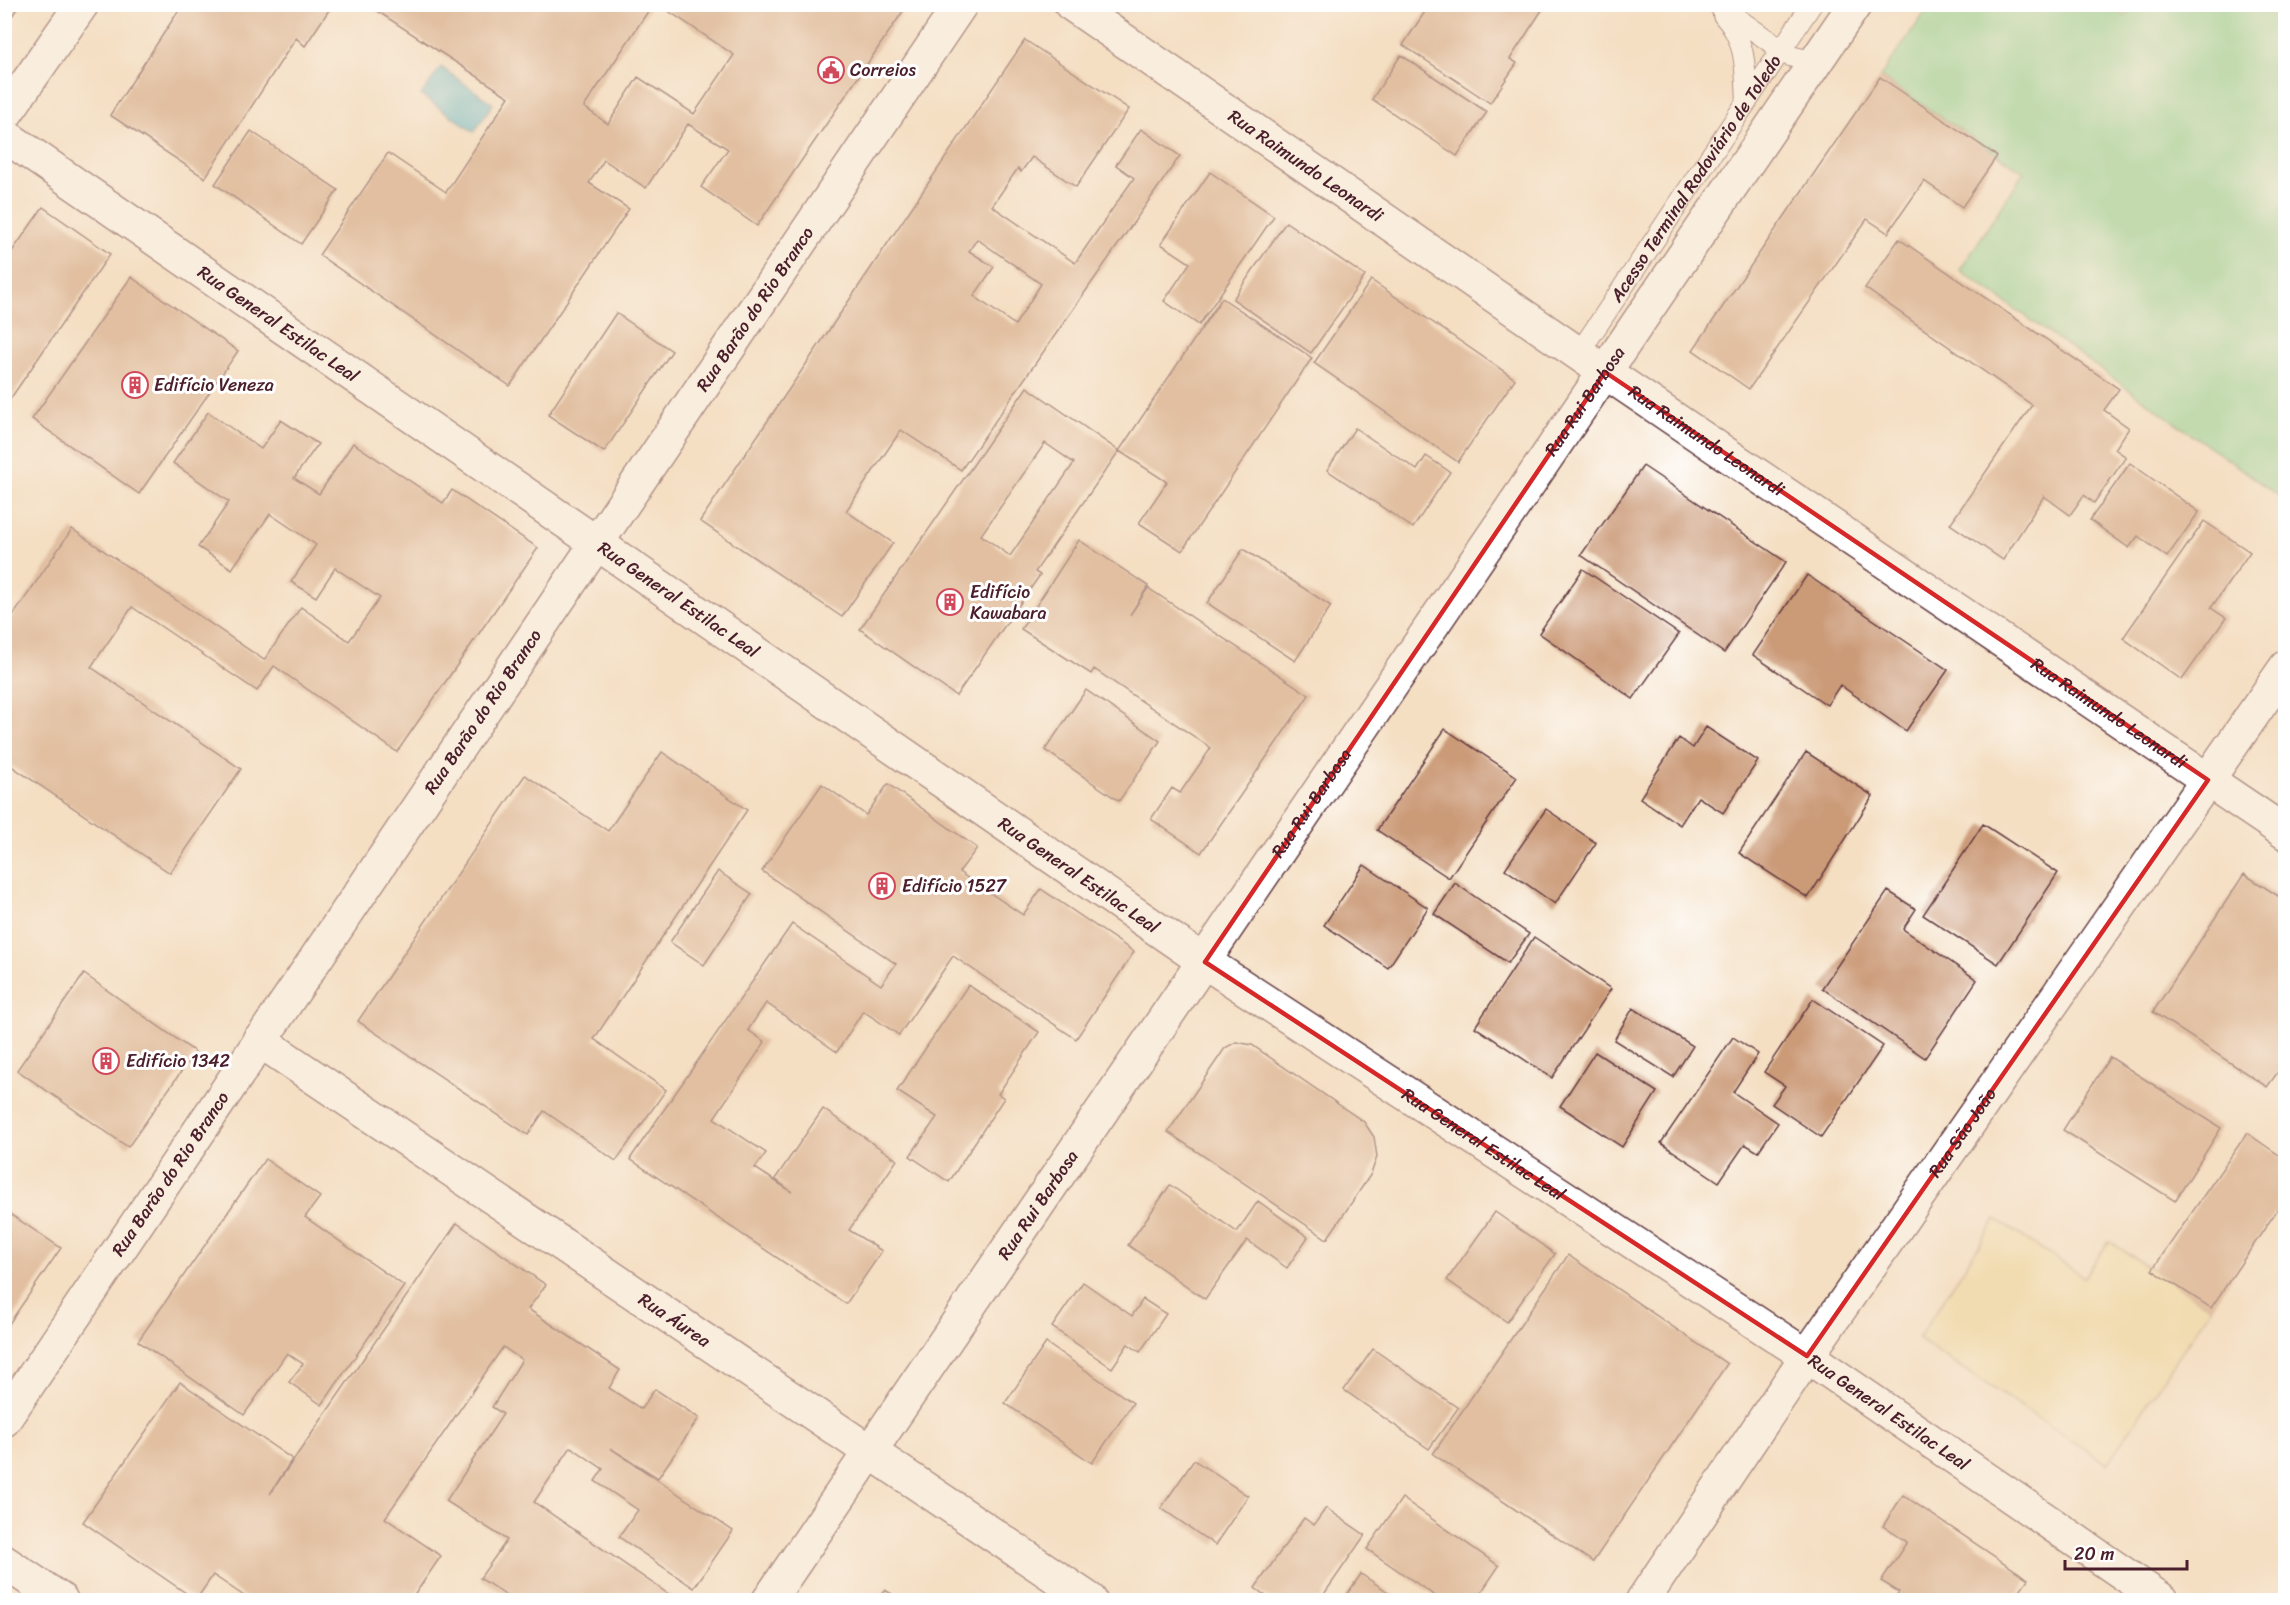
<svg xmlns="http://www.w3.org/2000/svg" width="2290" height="1605" viewBox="0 0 2290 1605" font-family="Sriracha,sans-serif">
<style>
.green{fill:#85d595;stroke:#687a60;stroke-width:1.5}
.sand{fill:#eeda9e;stroke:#9c7c64;stroke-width:1.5}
.water{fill:#4bb4ca;stroke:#4a6a7a;stroke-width:1.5}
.building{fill:#cb9a77;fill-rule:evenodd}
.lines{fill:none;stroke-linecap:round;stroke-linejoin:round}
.lane-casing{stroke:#643c42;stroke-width:22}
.street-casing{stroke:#643c42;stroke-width:36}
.secondary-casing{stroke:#643c42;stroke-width:36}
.primary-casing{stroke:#643c42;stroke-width:36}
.lane{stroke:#fff;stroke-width:20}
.street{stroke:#fff;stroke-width:33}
.secondary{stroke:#fff;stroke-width:33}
.primary{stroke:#fff;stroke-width:33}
.marked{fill:none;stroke:#d62828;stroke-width:4.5;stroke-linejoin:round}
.labels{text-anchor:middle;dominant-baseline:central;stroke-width:6;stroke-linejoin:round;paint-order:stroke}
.poi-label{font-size:18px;fill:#4a1f2b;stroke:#fff;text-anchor:start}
.street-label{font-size:18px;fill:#4a1f2b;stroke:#fff}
</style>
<rect width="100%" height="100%" fill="#fff"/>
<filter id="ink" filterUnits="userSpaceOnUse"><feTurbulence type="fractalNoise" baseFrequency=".0167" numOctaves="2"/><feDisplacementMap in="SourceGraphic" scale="12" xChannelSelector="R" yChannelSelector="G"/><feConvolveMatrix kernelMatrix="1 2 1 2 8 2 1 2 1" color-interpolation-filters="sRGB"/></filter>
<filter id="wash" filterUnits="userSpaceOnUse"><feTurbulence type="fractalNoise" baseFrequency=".008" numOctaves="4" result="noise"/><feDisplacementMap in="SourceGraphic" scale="24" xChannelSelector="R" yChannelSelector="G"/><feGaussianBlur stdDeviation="1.35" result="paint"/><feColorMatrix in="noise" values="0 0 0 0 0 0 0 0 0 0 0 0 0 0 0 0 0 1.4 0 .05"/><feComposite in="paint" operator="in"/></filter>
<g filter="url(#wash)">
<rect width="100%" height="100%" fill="#f4dfc3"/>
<path class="green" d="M1931,4L2109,5L2125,16L2133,5H2285V500L1960,270L2024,172L1880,77Z"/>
<path class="sand" d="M1996,1219L2084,1277L2109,1241L2211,1308L2107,1464L1918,1339Z"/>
<path class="water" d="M441,67L493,104L474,132L421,95Z"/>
<g id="blocks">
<path class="building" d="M4,4H20L4,28Z
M183,4H333L305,46L296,38L205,178L110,115Z
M377,4H653L584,107L608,124L638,77L694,114L734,55L658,4H908L757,226L701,187L728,149L688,124L646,188L604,160L589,183L629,209L510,386L319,255L388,153L446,192L509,97L374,9Z
M1430,4H1546L1510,59L1517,63L1490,103L1403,45Z
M1025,40L1129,109L1076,187L1032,157L1021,172L1018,168L992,206L1075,263L1134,178L1116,165L1141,129L1180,156L961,470L901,430L846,511L893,543L842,617L700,521ZM977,239L1041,284L1015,325L974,296L994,267L969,251Z
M1401,55L1487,112L1457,156L1372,99Z
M1880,77L1997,156L1962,207L1924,181L1888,233L1867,219L1749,389L1693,350Z
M251,131L338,190L301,244L215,184Z
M1210,172L1274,216L1199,325L1164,301L1190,263L1161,244Z
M43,207L110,254L4,408V263Z
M1286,222L1365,276L1311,353L1233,299Z
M1899,239L2119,389L2104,410L2129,428L2115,449L2126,457L2094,503L2084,495L2070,515L2044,496L2003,560L1950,524L2032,405L1865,288Z
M131,277L238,351L139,494L32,419Z
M1371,280L1515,379L1458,462L1314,363Z
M1222,298L1312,358L1182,551L1139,523L1167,482L1119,451Z
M616,313L672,351L604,452L548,415Z
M1027,387L1119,451L1035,572L1040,575L956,696L860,629ZM1045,443L1074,463L1010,556L981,535Z
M208,412L261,449L281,420L318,444L294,478L319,494L353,443L443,503L452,490L538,548L397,752L274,666L257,691L132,607L91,667L241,769L170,873L4,761V629L72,529L264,660L301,607L349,641L380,598L335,568L316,597L291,582L316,545L270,514L232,569L198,547L229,502L173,463Z
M1355,428L1417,470L1426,456L1450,472L1413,528L1327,470Z
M2130,463L2199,512L2167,557L2138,536L2129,548L2090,520Z
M1643,466L1786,562L1724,653L1581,555Z
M2204,521L2250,552L2211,608L2226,618L2182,680L2123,638Z
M1079,540L1148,586L1130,615L1148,588L1309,695L1201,853L1151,819L1172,788L1180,793L1211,748L1094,669L1091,674L1021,629Z
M1243,549L1331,606L1295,661L1207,603Z
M1583,569L1679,634L1633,699L1539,633Z
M1807,575L1948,670L1906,731L1840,685L1827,705L1753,655Z
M1086,690L1160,741L1119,801L1045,750Z
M1706,727L1758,761L1723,813L1698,797L1680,825L1640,798L1679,738L1693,748Z
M1445,729L1517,777L1449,878L1377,830Z
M662,752L747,810L594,1039L666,1090L616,1161L544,1111L528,1135L358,1021L525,775L608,831Z
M1806,752L1873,796L1808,898L1739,853Z
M822,784L866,815L888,784L977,848L959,872L1023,915L1041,889L1134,952L1076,1039L953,956L899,1035L863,1011L837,1052L766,1003L748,1030L765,1042L714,1118L766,1153L755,1168L792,1192L775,1179L823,1109L897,1160L849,1230L882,1251L846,1304L630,1159L792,924L881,985L896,964L762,871Z
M1546,809L1596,843L1555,904L1505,869Z
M1983,824L2058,873L1998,964L1923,915Z
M1364,865L1428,908L1388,968L1324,925Z
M718,871L752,894L704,965L670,942Z
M2244,874L2286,901V1061L2267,1087L2153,1012Z
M1455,883L1529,934L1508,963L1434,914Z
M1888,891L1916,909L1903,929L1977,980L1925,1058L1822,988Z
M1534,937L1611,989L1552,1078L1475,1027Z
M84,974L195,1052L128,1147L17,1070Z
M968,985L1039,1032L998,1094L1004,1098L949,1182L910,1156L937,1117L897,1091Z
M1813,999L1883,1046L1821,1137L1772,1104L1785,1086L1764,1072Z
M1633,1008L1693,1046L1673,1077L1614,1040Z
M1733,1037L1758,1054L1733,1092L1778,1123L1758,1152L1745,1144L1719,1182L1661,1143Z
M1236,1042L1252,1045L1364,1122L1374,1137L1377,1157L1371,1174L1327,1239L1168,1132L1225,1048Z
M1595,1052L1657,1092L1622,1147L1560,1106Z
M2110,1057L2221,1128L2175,1201L2063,1130Z
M2247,1133L2286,1160V1197L2211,1308L2152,1270Z
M265,1159L320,1197L305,1217L404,1286L322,1405L289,1382L303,1364L287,1353L244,1415L138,1341Z
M1170,1185L1237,1232L1258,1201L1308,1237L1287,1268L1247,1240L1205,1299L1128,1245Z
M4,1210L61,1248L4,1331Z
M1495,1212L1555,1254L1507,1322L1447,1280Z
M457,1223L546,1285L528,1309L620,1370L609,1388L641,1409L655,1389L699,1418L658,1478L610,1448L733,1531L694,1588L619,1537L638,1510L595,1481L603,1469L571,1447L534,1502L677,1600H513L480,1578L507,1540L446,1501L503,1414L492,1407L522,1360L503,1347L385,1518L441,1556L411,1600H250L213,1575L196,1600L83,1522L180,1382L292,1459L270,1494Z
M1568,1255L1727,1364L1593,1562L1433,1454Z
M1083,1282L1132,1316L1143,1299L1166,1314L1140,1352L1128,1344L1112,1368L1052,1327Z
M1046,1343L1133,1403L1092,1463L1005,1403Z
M1373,1349L1458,1408L1429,1449L1344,1390Z
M1194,1460L1248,1496L1215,1545L1161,1508Z
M1903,1495L2028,1579L2013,1600H1893L1899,1592L1881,1581L1907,1542L1883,1526Z
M1402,1498L1499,1566L1476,1600H1441L1367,1549Z
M1326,1508L1365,1535L1320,1600H1269L1270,1599L1255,1588L1304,1518L1314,1525Z
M1361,1574L1400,1600H1343Z
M885,1590L902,1600H878Z"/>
</g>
</g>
<g filter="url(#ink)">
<use href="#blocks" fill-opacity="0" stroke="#643c42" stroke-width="1.5"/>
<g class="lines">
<defs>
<g id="lane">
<path d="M1717,4L1790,56L1807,60L1819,58"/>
<path d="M1723,15C1747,41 1745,68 1747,102"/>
<path id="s1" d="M1579,353L1812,4"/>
</g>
<g id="street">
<path id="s2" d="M1071,4L1605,372L2286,833"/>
<path d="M4,116L82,4"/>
<path id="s3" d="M4,135L1205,962L1807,1356L2162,1600"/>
<path id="s4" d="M259,1040L1090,1600"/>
<path d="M4,1562L61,1600"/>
<path id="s5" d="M769,1600L1855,4"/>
</g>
<g id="secondary">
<path id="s6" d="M4,1420L961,4"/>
</g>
<g id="primary">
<path id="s7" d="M1643,1600L1807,1356L2286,667"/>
</g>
</defs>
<use href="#lane" class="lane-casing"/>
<use href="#street" class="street-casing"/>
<use href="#secondary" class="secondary-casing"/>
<use href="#primary" class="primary-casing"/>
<use href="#lane" class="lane"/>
<use href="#street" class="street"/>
<use href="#secondary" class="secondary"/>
<use href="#primary" class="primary"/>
</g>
</g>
<path d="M0 0H2290V1605H0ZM1605,372L2208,780L1807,1356L1205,962Z" fill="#f4dfc3" fill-opacity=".55" fill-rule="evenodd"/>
<path class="marked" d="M1605,372L2208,780L1807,1356L1205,962Z"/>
<defs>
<symbol id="civic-ring" viewBox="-11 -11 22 22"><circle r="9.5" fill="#fff" stroke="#d1495b" stroke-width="1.5"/><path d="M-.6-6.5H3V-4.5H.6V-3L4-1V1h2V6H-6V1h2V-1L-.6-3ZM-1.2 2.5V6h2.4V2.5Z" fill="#d1495b"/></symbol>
<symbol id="building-ring" viewBox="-11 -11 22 22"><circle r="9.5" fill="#fff" stroke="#d1495b" stroke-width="1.5"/><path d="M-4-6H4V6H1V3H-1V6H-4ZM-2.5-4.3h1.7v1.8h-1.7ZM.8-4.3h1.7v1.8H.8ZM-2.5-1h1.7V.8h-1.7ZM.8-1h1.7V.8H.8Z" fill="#d1495b"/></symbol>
</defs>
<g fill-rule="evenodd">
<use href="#civic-ring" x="816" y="55" width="30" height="30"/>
<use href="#building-ring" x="120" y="370" width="30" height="30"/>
<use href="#building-ring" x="935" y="587" width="30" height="30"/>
<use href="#building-ring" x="867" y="871" width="30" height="30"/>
<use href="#building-ring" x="91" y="1046" width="30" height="30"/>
</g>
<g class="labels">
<g class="poi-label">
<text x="850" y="70">Correios</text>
<text x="154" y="385">Edifício Veneza</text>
<text x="970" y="592">Edifício<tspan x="970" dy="21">Kawabara</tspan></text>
<text x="902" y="886">Edifício 1527</text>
<text x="126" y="1061">Edifício 1342</text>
</g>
<g class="street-label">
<text stroke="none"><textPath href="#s2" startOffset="285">Rua Raimundo Leonardi</textPath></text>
<text stroke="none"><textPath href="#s1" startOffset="210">Acesso Terminal Rodoviário de Toledo</textPath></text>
<text stroke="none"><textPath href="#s6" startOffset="1341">Rua Barão do Rio Branco</textPath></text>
<text stroke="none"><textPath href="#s3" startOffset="333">Rua General Estilac Leal</textPath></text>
<text stroke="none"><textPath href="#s5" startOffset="1450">Rua Rui Barbosa</textPath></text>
<text stroke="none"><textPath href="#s2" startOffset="771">Rua Raimundo Leonardi</textPath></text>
<text stroke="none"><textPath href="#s3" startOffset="819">Rua General Estilac Leal</textPath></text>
<text stroke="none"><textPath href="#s6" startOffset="855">Rua Barão do Rio Branco</textPath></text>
<text stroke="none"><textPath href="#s2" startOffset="1257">Rua Raimundo Leonardi</textPath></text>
<text stroke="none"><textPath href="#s5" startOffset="964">Rua Rui Barbosa</textPath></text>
<text stroke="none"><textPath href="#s3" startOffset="1305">Rua General Estilac Leal</textPath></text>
<text stroke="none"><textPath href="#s7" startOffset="566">Rua São João</textPath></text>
<text stroke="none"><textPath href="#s3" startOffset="1791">Rua General Estilac Leal</textPath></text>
<text stroke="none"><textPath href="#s6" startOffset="297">Rua Barão do Rio Branco</textPath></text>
<text stroke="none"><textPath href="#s5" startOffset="478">Rua Rui Barbosa</textPath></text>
<text stroke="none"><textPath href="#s4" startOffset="501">Rua Áurea</textPath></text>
<text stroke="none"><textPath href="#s3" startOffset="2277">Rua General Estilac Leal</textPath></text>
</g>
</g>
<rect width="2290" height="1605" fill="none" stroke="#fff" stroke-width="24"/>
<path d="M2065 1560v9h122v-9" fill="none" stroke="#4a1f2b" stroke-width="3"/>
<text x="2074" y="1560" font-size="18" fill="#4a1f2b" stroke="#ffffff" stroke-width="4.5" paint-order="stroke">20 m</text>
</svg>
